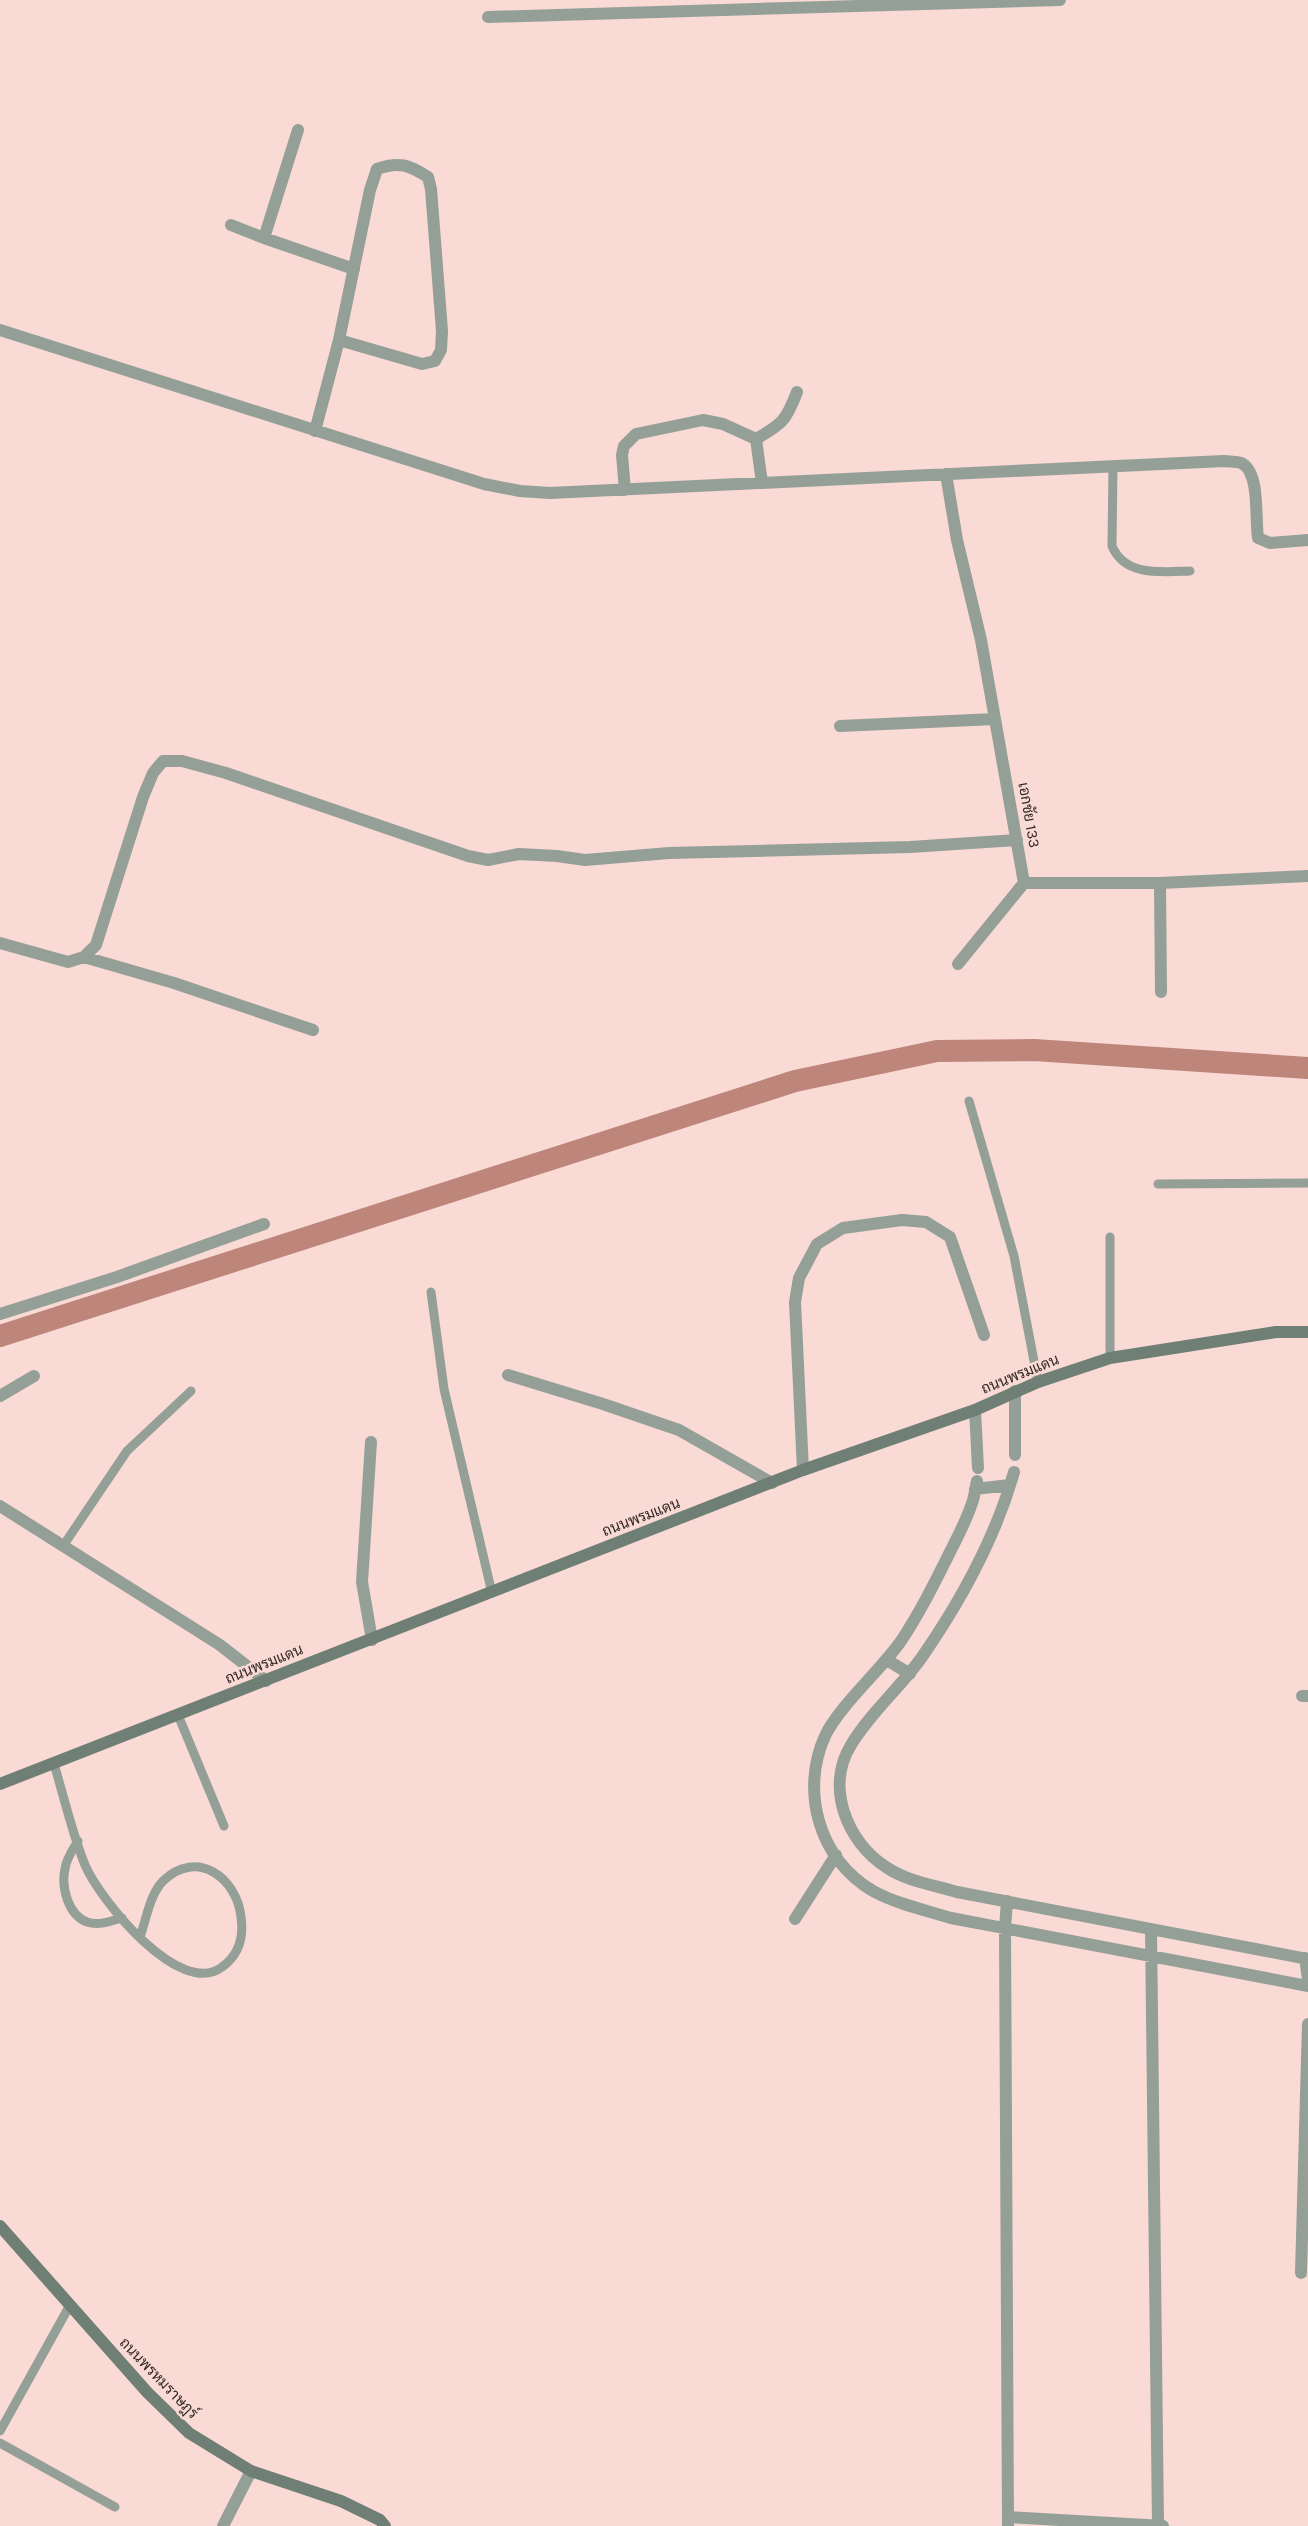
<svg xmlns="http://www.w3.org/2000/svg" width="1308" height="2526" viewBox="0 0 1308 2526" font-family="Karla,Sarabun,sans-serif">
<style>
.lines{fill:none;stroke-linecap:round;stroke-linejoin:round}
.canal{stroke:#be857b;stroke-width:22}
.lane{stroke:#949f98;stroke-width:9}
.street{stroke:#949f98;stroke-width:12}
.secondary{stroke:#6f7f75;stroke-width:12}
.labels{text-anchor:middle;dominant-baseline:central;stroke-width:5;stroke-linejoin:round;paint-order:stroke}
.street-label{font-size:15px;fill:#352927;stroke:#f9dad5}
</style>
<rect width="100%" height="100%" fill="#f9dad5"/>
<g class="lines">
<path class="canal" d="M0,1336L795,1081L937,1051L1034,1050L1308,1068"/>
<path class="lane" d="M1113,466L1112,546C1125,577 1162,572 1190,571
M969,1101L1014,1256L1038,1382
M1158,1184L1308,1183
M431,1292L444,1389L492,1593
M1110,1358V1237
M63,1546L127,1451L191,1391
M178,1715L224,1826
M54,1764C64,1797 72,1833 85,1865C100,1900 180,1999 222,1967C239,1955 244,1938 241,1917C237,1878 197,1848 163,1881C150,1894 146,1920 140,1937
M78,1841C73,1849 66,1859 65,1869C61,1887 68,1915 87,1922C99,1926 111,1921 122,1918
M0,2431L70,2305
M0,2443L115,2507"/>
<path class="street" d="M488,17L1060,0
M298,130L264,238L354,269
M231,225L264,238
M0,330L484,484L520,491L550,493L1224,461C1230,462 1238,461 1243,464C1260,475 1255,519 1258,538L1270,543L1308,540
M315,431L339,340L370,190L377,169C399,161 409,165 428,177L431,189L442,331L441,350L435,361L422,364L339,340
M756,439C782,424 786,421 797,392
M946,474L957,540L981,640L1024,883
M625,490L622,455L624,446L636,434L703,420L723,424L756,439L762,483
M840,726L995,719
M1024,883H1160L1308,876
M1160,883L1161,992
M0,943L68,962L84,957L96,945L143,797L153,773L163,761H182L226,773L468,856L488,860L519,854L557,856L585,860L669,853L910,847L1017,840
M84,957L174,983L313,1030
M958,964L1024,883
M0,1314L117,1277L264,1224
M508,1375L603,1404L679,1430L772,1483
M0,1396L34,1376
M975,1410L978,1468
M371,1442L362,1582L372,1640
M1015,1455V1391
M803,1470L795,1302L799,1278L817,1244L843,1228L902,1220L926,1222L950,1237L984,1335
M1014,1472C996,1536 960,1602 922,1657C900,1688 870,1713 851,1745C825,1787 847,1842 886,1867C906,1881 934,1885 957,1892L1308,1959
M977,1481C975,1488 975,1496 972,1503C967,1519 959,1534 952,1548C936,1580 921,1611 901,1641C880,1671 840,1705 825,1736C800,1791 819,1860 873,1891C897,1904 925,1910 951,1918L1308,1986
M975,1489L1010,1485
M0,1506L220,1645L266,1681
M887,1660L910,1674
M1302,1696H1308
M1007,1901L1005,1928L1008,2526
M795,1919L836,1855
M1151,1929L1158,2526
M1305,1958L1308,1979
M1301,2273L1308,2024
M1008,2517L1163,2526
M223,2526L251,2471"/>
<path class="secondary" d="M0,1784L803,1470L975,1410L1038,1382L1110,1358L1276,1332H1308
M0,2226L147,2392L189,2433L251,2471L341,2501L380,2520L385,2526"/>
</g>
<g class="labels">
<g class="street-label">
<text transform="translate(1029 815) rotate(80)">เอกชัย 133</text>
<text transform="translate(1020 1374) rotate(-22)">ถนนพรมแดน</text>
<text transform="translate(641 1517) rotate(-21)">ถนนพรมแดน</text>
<text transform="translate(264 1664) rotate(-22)">ถนนพรมแดน</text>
<text transform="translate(159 2378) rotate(46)">ถนนพรหมราษฎร์</text>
</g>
</g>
</svg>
